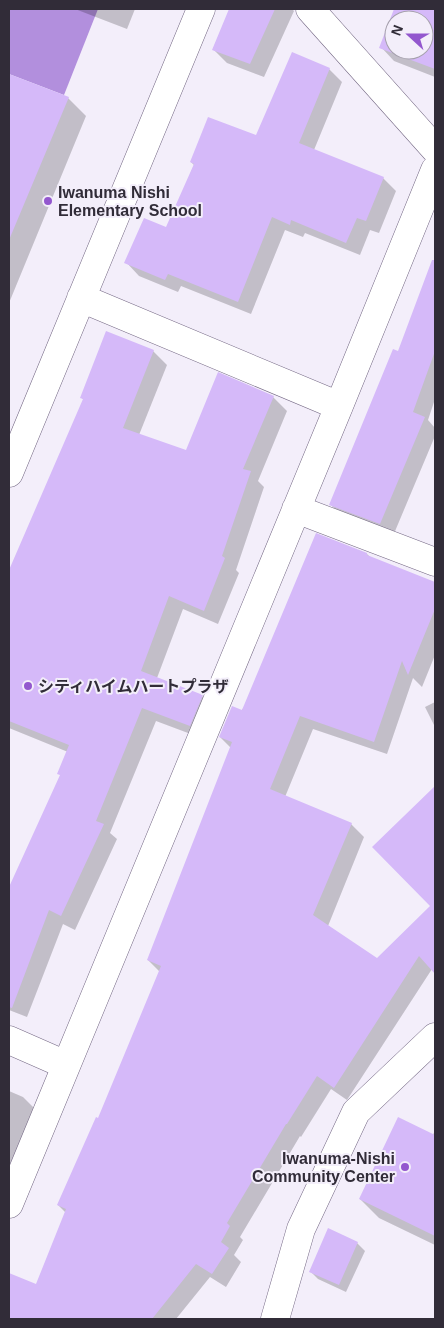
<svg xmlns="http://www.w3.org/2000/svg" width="444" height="1328" viewBox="0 0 444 1328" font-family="Arial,'Noto Sans JP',sans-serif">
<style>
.water{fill:#b28fdd}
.shadow{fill:#0003;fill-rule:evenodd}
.building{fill:#d5b9f9;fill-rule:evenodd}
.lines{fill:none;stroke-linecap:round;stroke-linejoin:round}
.minor-casing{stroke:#746884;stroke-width:29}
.minor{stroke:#fff;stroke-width:28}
.poi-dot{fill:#9357ce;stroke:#f3eefa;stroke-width:2}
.labels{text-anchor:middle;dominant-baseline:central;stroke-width:4;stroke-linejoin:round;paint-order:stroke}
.poi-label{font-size:16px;font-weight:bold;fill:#312c38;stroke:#f3eefa;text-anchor:start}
</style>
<rect width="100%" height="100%" fill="#f3eefa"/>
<path class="water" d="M9,9H98L64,95L9,74Z"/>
<path class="shadow" d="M75,9H135L127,29Z
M230,9H292L294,11L264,77L227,63L213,49Z
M395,9H435V77L394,61L381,47ZM394,20H424V50H394Z
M329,69L342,82L314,150L383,178L396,191L379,233L370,230L360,255L305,233L303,237L285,230L251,314L181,286L178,292L139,276L126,262L167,229L194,165L191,162L257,137Z
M9,75L68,98L86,116L9,303Z
M435,258V399L428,420L435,428V436L393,536L344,518L331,505L399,352Z
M153,351L167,365L139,435L187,451L273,397L287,411L258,481L264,487L236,570L239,573L218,624L183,609L157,678L202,696L216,710L204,739L156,721L110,833L117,839L75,930L63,924L27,1017L9,1010V890L61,776L68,752L9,728V604L11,597L9,595V574L84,400L82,398Z
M367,554L371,558L435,584V655L422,687L413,678L387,754L313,729L285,797L351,824L364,837L328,926L377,959L432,906L433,790L435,792V971L432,969L347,1100L331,1089L301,1137L300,1136L240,1237L243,1240L234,1255L241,1262L226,1287L210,1277L176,1319H9V1275L37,1286L66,1213L58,1205L99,1120L160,972L148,960L231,748L220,737Z
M435,702V727L425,707Z
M9,1091L23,1097L41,1115L20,1167L9,1162Z
M435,1130V1245L379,1218L360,1199L433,1135Z
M357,1243L365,1251L346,1292L318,1279L310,1271Z"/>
<path class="building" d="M229,9H275L250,64L212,50Z
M394,9H435V69L379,48ZM394,20H424V50H394Z
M292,52L330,68L299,143L384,177L366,221L357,218L346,243L291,220L290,225L272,217L238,302L168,274L165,280L124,263L144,218L166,227L194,164L190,162L208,117L256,135Z
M9,74L69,97L9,240Z
M432,260H435V351L413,412L425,417L380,524L329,505L393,349L398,351Z
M106,331L154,350L123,428L186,450L218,372L274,396L243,469L251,471L222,556L225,558L204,611L169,596L141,671L203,695L190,726L142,708L96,821L104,824L61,916L49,910L12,1008L9,1007V887L60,775L57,774L69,745L9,721V570L83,399L80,398Z
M316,533L367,553V555L435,582V609L408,675L402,661L374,742L300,716L270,789L352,823L313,915L377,958L430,906L372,847L435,786V974L419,956L334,1088L317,1076L287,1124H286L227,1223L230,1226L221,1242L229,1248L212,1274L196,1264L152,1319H9V1273L36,1284L66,1209L57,1205L96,1117L98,1118L161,966L147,960L232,742L219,737L232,706L242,710Z
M398,1117L435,1135V1236L359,1199Z
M328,1228L358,1242L339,1285L309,1272Z"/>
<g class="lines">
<defs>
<path id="minor" d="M310,9L435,149
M81,298L339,406
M9,473L201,9
M296,509L435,562
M9,1040L66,1065
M9,1204L339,406L435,170
M275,1319L301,1229L356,1112L435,1037"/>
</defs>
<use href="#minor" class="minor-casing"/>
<use href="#minor" class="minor"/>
</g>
<g class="poi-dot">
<circle cx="48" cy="201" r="5"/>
<circle cx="28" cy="686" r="5"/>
<circle cx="405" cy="1167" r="5"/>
</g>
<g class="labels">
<g class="poi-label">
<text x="58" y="192">Iwanuma Nishi<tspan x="58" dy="18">Elementary School</tspan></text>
<text x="38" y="686">シティハイムハートプラザ</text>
<text x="395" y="1158" text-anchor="end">Iwanuma-Nishi<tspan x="395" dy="18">Community Center</tspan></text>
</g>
</g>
<rect width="444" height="1328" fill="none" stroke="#312c38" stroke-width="20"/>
<g transform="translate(409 35) rotate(291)"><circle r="24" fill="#f3eefa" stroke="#a5a0ac"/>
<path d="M0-4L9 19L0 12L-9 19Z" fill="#9357ce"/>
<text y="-8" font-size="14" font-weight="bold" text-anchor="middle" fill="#312c38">N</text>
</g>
</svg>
